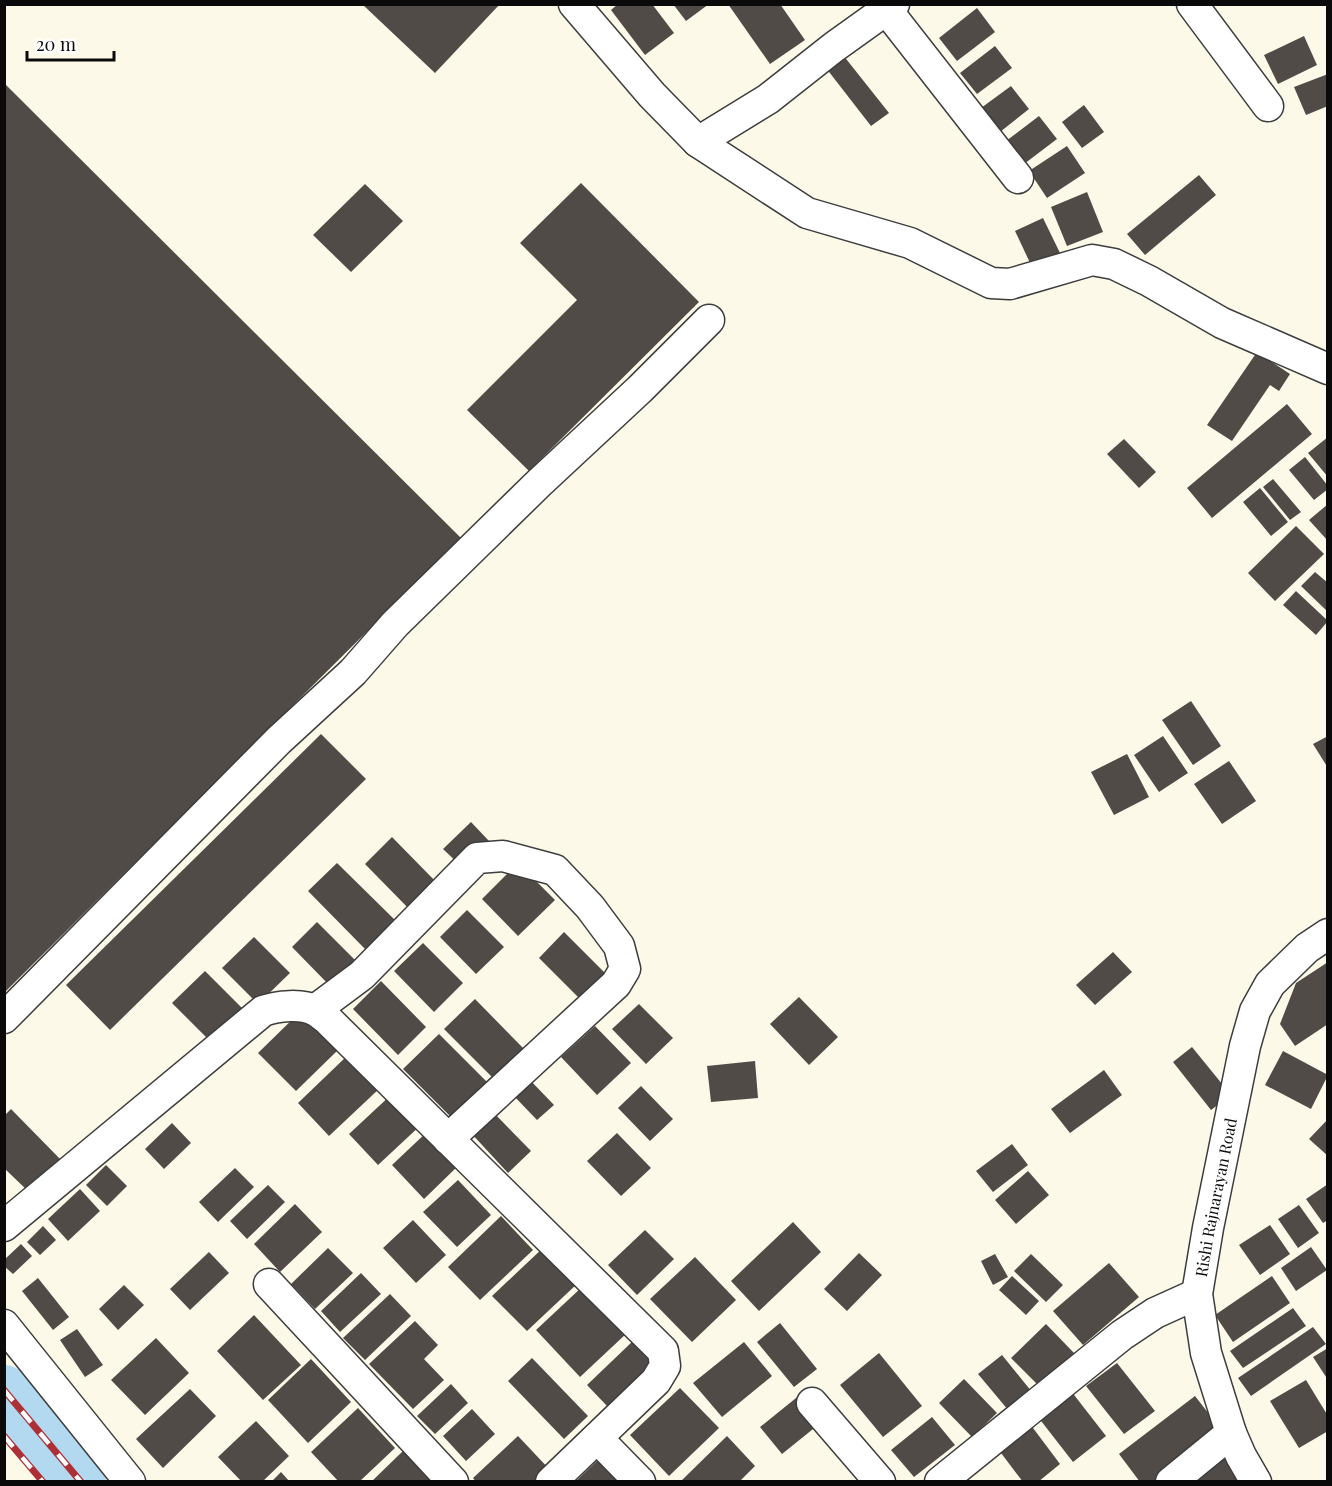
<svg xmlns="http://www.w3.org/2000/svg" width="1332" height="1486" viewBox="0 0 1332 1486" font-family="'Playfair Display',serif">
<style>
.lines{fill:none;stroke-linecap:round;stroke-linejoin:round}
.river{stroke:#b2d9f0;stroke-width:52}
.building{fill:#514b47}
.minor-casing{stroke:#3d3d3d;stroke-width:33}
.minor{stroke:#fff;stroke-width:30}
.rail-casing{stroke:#ac3036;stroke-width:7}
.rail{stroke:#fff;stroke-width:4.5;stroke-dasharray:14;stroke-linecap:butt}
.labels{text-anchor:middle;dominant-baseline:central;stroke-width:6;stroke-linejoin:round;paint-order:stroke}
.street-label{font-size:16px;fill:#0a0a0a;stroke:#fff}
</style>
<rect width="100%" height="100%" fill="#fdf9e8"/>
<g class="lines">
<path class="river" d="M4,1391L80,1482"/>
</g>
<path class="building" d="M362,4H500L435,73Z
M618,4H652L674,33L645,55L611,10Z
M673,4H709L686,21Z
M728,4H780L805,40L770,64Z
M977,8L995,32L957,61L939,38Z
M1304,36L1317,65L1278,84L1264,55Z
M995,46L1012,68L977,94L960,73Z
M843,55L889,113L871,126L826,68Z
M1328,74V106L1306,115L1294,87Z
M4,83L461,538L4,993Z
M1011,86L1029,109L1000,132L981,108Z
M1084,105L1104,132L1082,148L1062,122Z
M1039,116L1057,139L1024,164L1006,141Z
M1067,146L1085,173L1047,198L1029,171Z
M1199,175L1216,195L1145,255L1127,234Z
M581,183L699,302L529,471L467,410L577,300L520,243Z
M365,184L403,221L351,272L313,235Z
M1087,192L1103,232L1067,246L1051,207Z
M1043,218L1060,253L1032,267L1015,231Z
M1257,352L1290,374L1279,391L1270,385L1232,441L1207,425Z
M1287,404L1312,434L1212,518L1187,488Z
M1328,437V477L1308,453Z
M1124,439L1156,472L1139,488L1107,454Z
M1305,457L1328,486V489L1314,500L1289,470Z
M1273,479L1301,512L1290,520L1263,487Z
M1260,488L1288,522L1271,536L1243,502Z
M1328,504V541L1309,520Z
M1296,526L1324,554L1275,601L1248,573Z
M1315,572L1328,583V612L1301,586Z
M1296,591L1328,621L1316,635L1283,605Z
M1191,701L1221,746L1193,765L1162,720Z
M321,734L366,779L110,1030L66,985Z
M1163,736L1188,773L1159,792L1134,755Z
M1328,736V768L1313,744Z
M1127,754L1149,797L1114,815L1091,772Z
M1229,761L1256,801L1222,824L1194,784Z
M471,822L489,841L462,867L443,849Z
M392,837L440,886L413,913L365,864Z
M337,863L396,921L366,950L308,891Z
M518,863L555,900L518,936L482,899Z
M467,910L504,947L476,974L440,937Z
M317,922L358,963L332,988L292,947Z
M564,932L608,976L582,1001L539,958Z
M254,937L290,973L258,1004L222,968Z
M423,943L463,983L434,1012L394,971Z
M1113,952L1132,972L1095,1005L1076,985Z
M1328,962V1024L1295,1046L1280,1024L1296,983Z
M205,971L244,1010L211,1042L172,1003Z
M381,981L426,1027L398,1055L353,1009Z
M799,997L838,1037L809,1065L770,1024Z
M475,999L525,1050L495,1080L444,1029Z
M639,1004L673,1038L646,1064L612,1029Z
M300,1012L338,1050L296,1091L258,1053Z
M595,1026L631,1063L597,1095L561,1057Z
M439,1034L490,1085L454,1120L403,1069Z
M1192,1047L1231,1095L1211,1110L1173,1062Z
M1283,1051L1328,1075L1311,1109L1265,1085Z
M348,1055L380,1088L329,1136L298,1103Z
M755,1061L758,1098L711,1102L707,1066Z
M1104,1070L1122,1095L1070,1133L1051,1109Z
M529,1079L554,1105L537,1120L512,1094Z
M641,1086L673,1119L650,1141L618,1108Z
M393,1093L422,1124L378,1165L349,1134Z
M11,1109L61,1160L29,1192L4,1168V1116Z
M492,1111L531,1151L508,1173L470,1132Z
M1328,1119V1156L1309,1139Z
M172,1123L191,1143L164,1169L145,1149Z
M428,1131L460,1164L424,1199L392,1165Z
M617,1133L651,1168L621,1196L587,1161Z
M1012,1144L1028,1165L993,1192L976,1171Z
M106,1165L127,1186L107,1206L86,1185Z
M235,1168L254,1187L218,1222L199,1202Z
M1028,1171L1049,1195L1016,1224L995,1200Z
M458,1180L491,1215L457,1247L423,1212Z
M1328,1184V1220L1323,1223L1306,1199Z
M268,1185L285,1202L247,1239L230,1221Z
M80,1189L100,1211L68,1241L48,1219Z
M295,1204L322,1232L280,1272L254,1244Z
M1299,1205L1319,1233L1298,1248L1278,1219Z
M501,1216L533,1250L480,1300L448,1267Z
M413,1220L446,1255L416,1283L383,1248Z
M793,1222L821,1252L759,1311L731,1281Z
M1270,1225L1290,1254L1260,1275L1239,1245Z
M43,1226L56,1240L40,1255L27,1242Z
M645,1230L674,1259L637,1295L608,1265Z
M21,1244L32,1256L13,1274L4,1266V1260Z
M544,1247L578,1283L527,1331L492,1296Z
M1311,1247L1327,1270L1296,1291L1281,1268Z
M328,1248L353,1273L315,1309L291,1284Z
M209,1252L229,1273L190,1310L170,1289Z
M859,1253L882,1275L847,1311L824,1289Z
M995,1254L1008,1277L993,1285L981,1261Z
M1031,1254L1063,1285L1046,1302L1014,1271Z
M695,1257L736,1300L692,1342L650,1299Z
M1109,1263L1139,1297L1083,1345L1053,1311Z
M361,1273L381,1294L340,1332L321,1311Z
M1012,1276L1039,1301L1026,1315L999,1290Z
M1272,1276L1290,1303L1233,1342L1215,1315Z
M38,1278L69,1317L53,1330L22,1291Z
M124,1285L144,1305L118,1330L99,1309Z
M582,1287L627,1333L580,1377L536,1330Z
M390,1294L411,1316L365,1360L343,1338Z
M1293,1308L1306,1326L1243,1368L1230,1351Z
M254,1315L301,1365L263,1400L217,1351Z
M415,1321L438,1345L424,1359L444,1380L413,1409L369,1364Z
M780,1323L817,1369L794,1387L757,1342Z
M1046,1324L1074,1353L1039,1386L1011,1358Z
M1313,1327L1326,1344L1251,1396L1238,1378Z
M77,1329L103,1365L85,1377L60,1340Z
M156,1338L189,1373L145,1415L111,1380Z
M634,1340L656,1362L608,1407L587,1385Z
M744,1342L772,1376L722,1417L693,1383Z
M1328,1348V1380L1313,1357Z
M879,1353L922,1406L883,1437L840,1385Z
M1002,1355L1032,1392L1009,1411L978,1374Z
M532,1358L588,1416L564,1439L508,1381Z
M311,1359L351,1402L308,1443L268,1400Z
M1117,1363L1155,1411L1124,1434L1086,1386Z
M964,1379L997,1413L972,1437L939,1403Z
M1306,1380L1328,1416V1431L1299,1448L1270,1401Z
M451,1384L468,1403L435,1434L417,1416Z
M680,1388L719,1428L669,1476L630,1435Z
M190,1389L216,1416L163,1468L136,1439Z
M1071,1391L1106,1436L1073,1462L1038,1417Z
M801,1394L823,1421L782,1454L760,1427Z
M1195,1396L1223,1432L1158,1482H1140L1119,1454Z
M358,1408L395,1448L359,1482H339L311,1452Z
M472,1409L495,1434L466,1461L443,1436Z
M932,1417L955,1445L914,1477L891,1450Z
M256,1421L289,1456L262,1482H242L218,1457Z
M1030,1424L1060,1464L1038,1482H1023L998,1449Z
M518,1436L551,1471L540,1482H476L473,1478Z
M727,1436L755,1466L739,1482H680Z
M403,1451L430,1479L427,1482H371Z
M1226,1454L1248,1482H1191Z
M600,1458L622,1482H575Z
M281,1472L290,1482H271Z"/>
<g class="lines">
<defs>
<g id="minor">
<path d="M574,4L652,95L698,142L807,213L910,243L991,283L1010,284L1092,260L1114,264L1149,281L1222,323L1328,369"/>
<path d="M882,4L1018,178"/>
<path d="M1192,4L1268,106"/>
<path d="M698,142L768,99L834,47L894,4"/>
<path d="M315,1010L362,975L477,858L503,856L555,870L590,907L619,946L625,969L616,984L448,1139"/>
<path d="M4,1018L279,740L353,672L395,624L538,484L640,389L709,320"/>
<path d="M4,1226L263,1011C277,1006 302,1003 316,1011C320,1013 324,1017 328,1020L663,1351L665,1366L656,1381L551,1482"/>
<path d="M269,1284L453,1482"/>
<path d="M4,1325L130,1482"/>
<path d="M812,1403L880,1482"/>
<path d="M597,1438L640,1482"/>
<path d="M940,1482L1122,1335L1155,1313L1197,1294"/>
<path d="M1171,1482L1231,1433"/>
<path id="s1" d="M1256,1482L1241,1456L1231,1433L1206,1353L1197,1294L1208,1228L1245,1046L1255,1011L1270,984L1307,948L1328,934"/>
</g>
</defs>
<use href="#minor" class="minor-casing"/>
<use href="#minor" class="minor"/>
<defs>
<path id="rail" d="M4,1390L81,1482
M4,1436L43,1482"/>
</defs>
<use href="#rail" class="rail-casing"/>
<use href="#rail" class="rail"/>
</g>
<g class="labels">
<g class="street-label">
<text stroke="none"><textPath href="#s1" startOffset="297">Rishi Rajnarayan Road</textPath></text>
</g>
</g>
<rect width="1332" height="1486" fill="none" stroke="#0a0a0a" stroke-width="12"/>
<path d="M27 51v9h87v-9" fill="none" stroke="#0a0a0a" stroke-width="3"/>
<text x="36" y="51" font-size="18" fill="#0a0a0a" stroke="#ffffff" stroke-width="4.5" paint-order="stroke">20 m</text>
</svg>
